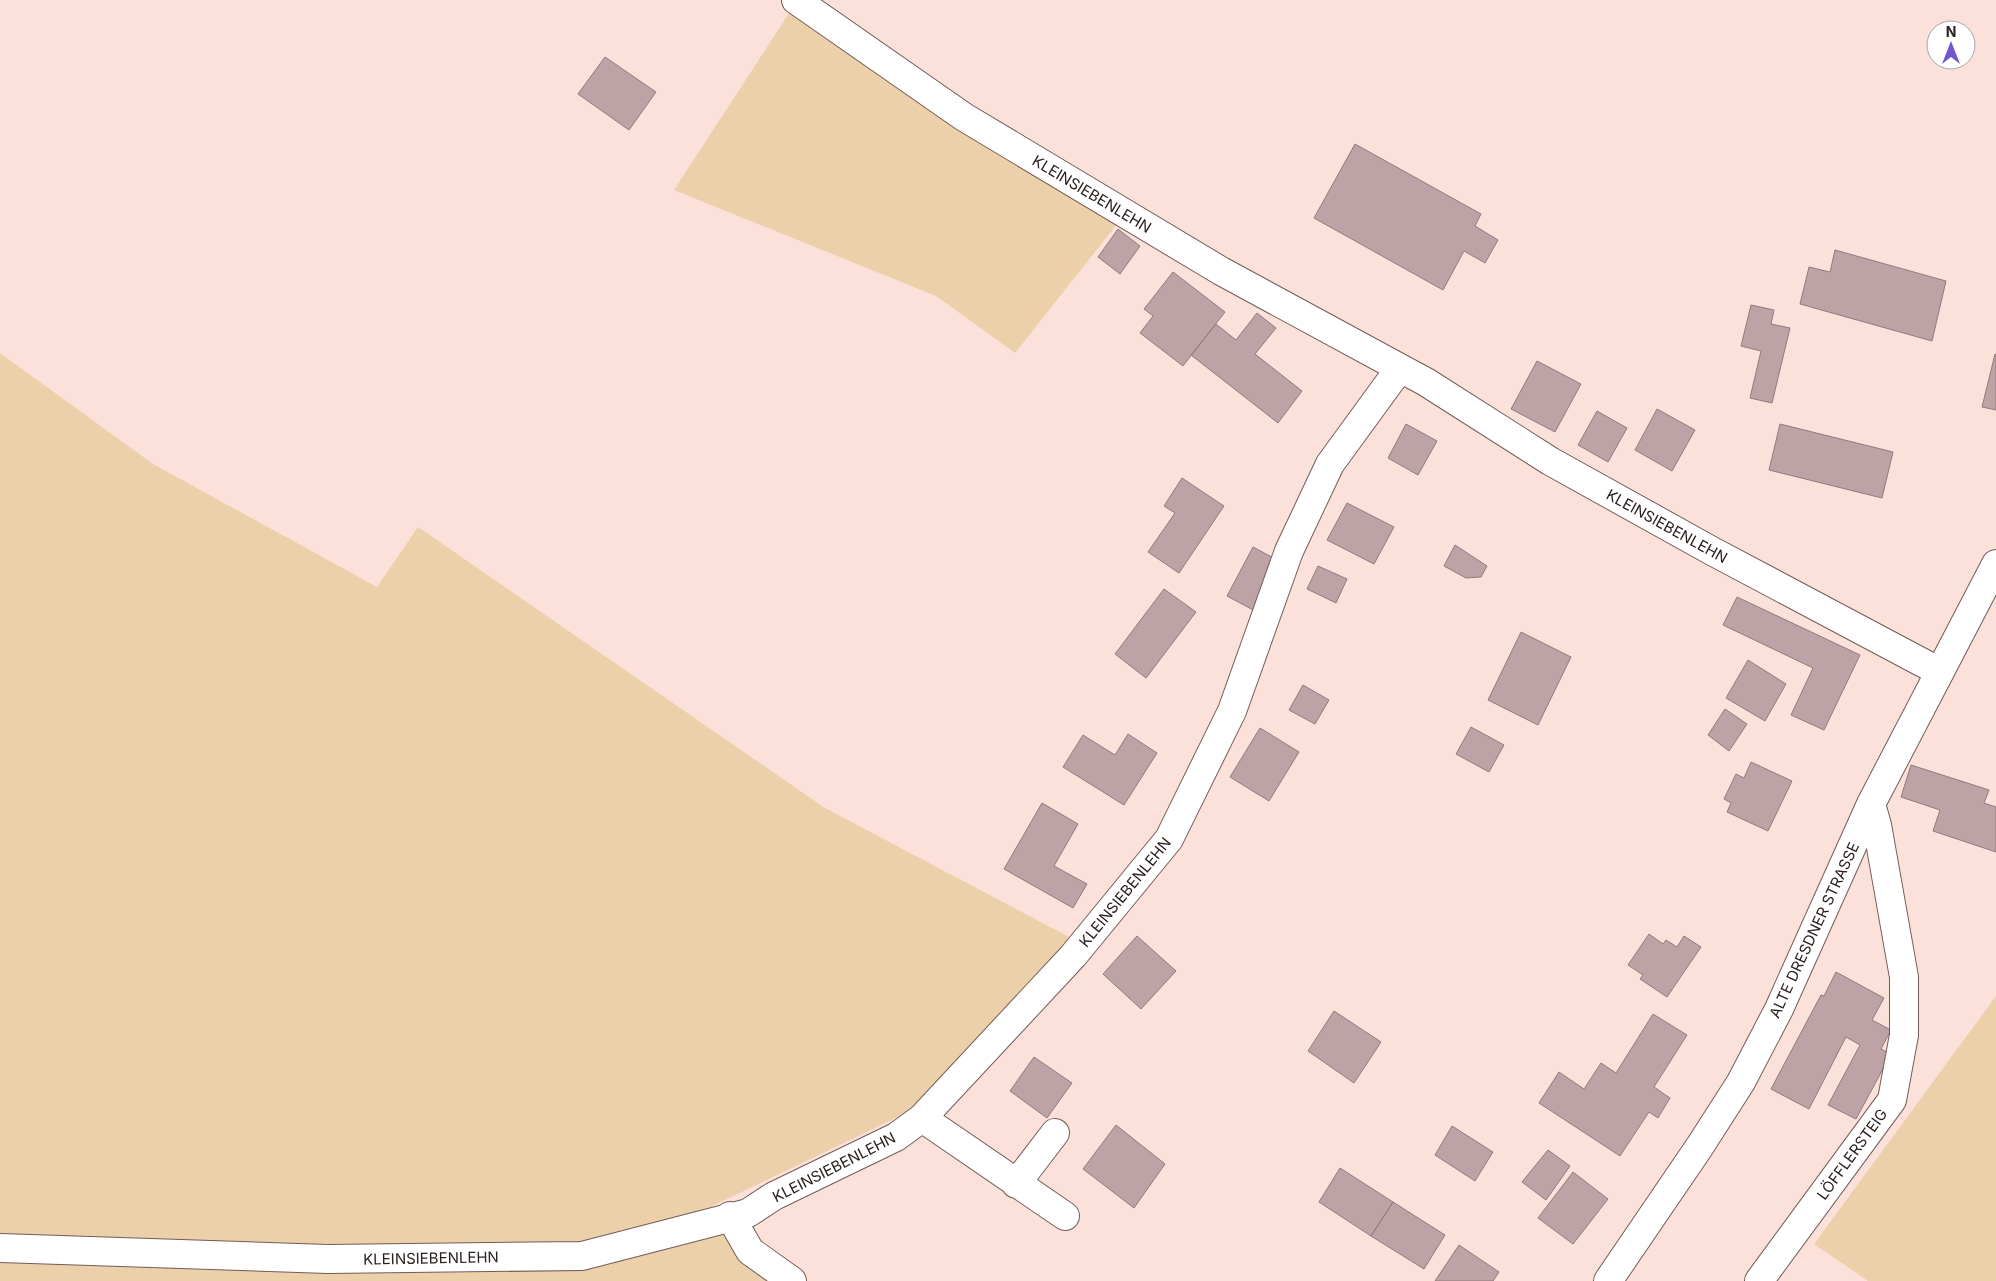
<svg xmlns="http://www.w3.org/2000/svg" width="1996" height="1281" viewBox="0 0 1996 1281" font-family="Inter,sans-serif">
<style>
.green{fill:#ecd0aa}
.building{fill:#bea3a6;stroke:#92797b}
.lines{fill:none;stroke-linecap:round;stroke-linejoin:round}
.minor-casing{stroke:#725c57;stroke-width:30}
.minor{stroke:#fff;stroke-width:28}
.labels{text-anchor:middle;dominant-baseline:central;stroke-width:4;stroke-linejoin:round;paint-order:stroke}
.street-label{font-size:15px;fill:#2b211f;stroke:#fff}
</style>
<rect width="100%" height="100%" fill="#fce1db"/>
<path class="green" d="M797,1L1125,214L1015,353L936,296L674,190Z
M0,353L153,464L377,587L418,527L825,808L1073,939L906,1113L698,1213L782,1281H0Z
M1996,996V1281H1868L1814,1244Z"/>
<path class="building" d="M605,57L656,92L629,130L578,94Z
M1355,144L1481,214L1475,226L1498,240L1485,263L1464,251L1443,290L1314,218Z
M1118,229L1140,246L1120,274L1098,257Z
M1835,250L1946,281L1932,341L1800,304L1809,267L1830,272Z
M1173,272L1225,312L1183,366L1140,333L1153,316L1144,309Z
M1751,305L1774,310L1771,324L1790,328L1772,403L1750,398L1761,351L1741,346Z
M1257,313L1276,328L1255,354L1302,391L1278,423L1191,355L1216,324L1236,340Z
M1995,354L1996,355V410L1982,407Z
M1537,361L1581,384L1555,432L1511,409Z
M1657,409L1695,430L1672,471L1635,450Z
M1597,411L1627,428L1608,462L1578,445Z
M1406,424L1437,441L1418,475L1388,458Z
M1780,424L1893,452L1882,498L1769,470Z
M1182,478L1224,506L1179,573L1148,552L1175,513L1164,506Z
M1347,503L1394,527L1374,564L1327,540Z
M1455,545L1487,566L1481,577L1466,578L1444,566Z
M1253,547L1283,563L1257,612L1227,596Z
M1318,566L1347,579L1336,603L1307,589Z
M1164,589L1196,612L1146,678L1115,654Z
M1737,597L1860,655L1824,730L1791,715L1813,668L1723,625Z
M1521,632L1571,657L1538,725L1488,700Z
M1748,660L1786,684L1765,721L1726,698Z
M1303,685L1329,700L1315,724L1289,710Z
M1725,709L1747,724L1729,751L1708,735Z
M1471,727L1504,745L1489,772L1456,754Z
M1260,728L1299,752L1269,801L1230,777Z
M1128,734L1157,753L1124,805L1063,767L1083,735L1115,755Z
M1751,762L1792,781L1768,831L1727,812L1731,803L1724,799L1736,774L1744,778Z
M1911,765L1989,790L1984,803L1996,807V852L1933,831L1940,810L1901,797Z
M1042,803L1078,824L1054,866L1087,884L1073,908L1004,869Z
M1649,934L1663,944L1666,940L1677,947L1684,936L1701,947L1667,997L1640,979L1643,975L1628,965Z
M1137,936L1176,971L1141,1009L1103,974Z
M1836,972L1884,998L1872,1020L1891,1030L1881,1049L1891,1054L1856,1119L1828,1105L1860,1045L1846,1037L1809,1109L1771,1089L1821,995L1824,996Z
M1334,1011L1381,1042L1354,1083L1308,1051Z
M1653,1014L1687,1035L1654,1087L1670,1098L1658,1118L1649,1112L1620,1156L1539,1103L1559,1072L1584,1089L1601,1063L1616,1073Z
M1034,1057L1072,1083L1047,1118L1010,1091Z
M1116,1125L1165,1164L1134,1208L1083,1169Z
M1452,1126L1493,1152L1475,1181L1435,1155Z
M1548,1150L1570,1166L1546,1200L1522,1182Z
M1340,1168L1393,1202L1371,1236L1319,1202Z
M1573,1172L1608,1199L1573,1244L1538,1218Z
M1393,1202L1445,1235L1424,1269L1371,1236Z
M1459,1245L1499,1272L1493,1281H1435Z"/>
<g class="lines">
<defs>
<path id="minor" d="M796,0L964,117L1221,271L1400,368
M922,1118L1065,1216
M1016,1184L1055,1133
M730,1216L750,1251L792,1281
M0,1248L328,1259L582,1256L748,1213L774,1196L896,1137L922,1118L1073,956L1169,839L1232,711L1289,551L1330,464L1400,368L1426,382L1550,461L1712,551L1940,672
M1608,1281L1700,1146L1741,1082L1779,1009L1871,804L1996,564
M1759,1281L1892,1100L1904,1035V977L1877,825L1871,804"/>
</defs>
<use href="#minor" class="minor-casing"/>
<use href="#minor" class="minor"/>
</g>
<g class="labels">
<g class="street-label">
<text transform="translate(1092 194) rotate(31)">KLEINSIEBENLEHN</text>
<text transform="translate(1667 526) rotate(29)">KLEINSIEBENLEHN</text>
<text transform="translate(1125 892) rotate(-51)">KLEINSIEBENLEHN</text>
<text transform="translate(1814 930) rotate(-65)">ALTE DRESDNER STRASSE</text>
<text transform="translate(1852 1154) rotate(-54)">LÖFFLERSTEIG</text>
<text transform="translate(834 1167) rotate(-27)">KLEINSIEBENLEHN</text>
<text transform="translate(431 1258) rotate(-1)">KLEINSIEBENLEHN</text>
</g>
</g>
<g transform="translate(1951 45)"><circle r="24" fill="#ffffff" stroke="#aaa6a5"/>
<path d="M0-4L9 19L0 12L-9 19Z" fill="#7156d0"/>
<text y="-8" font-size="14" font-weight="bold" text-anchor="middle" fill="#2b211f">N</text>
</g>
</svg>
